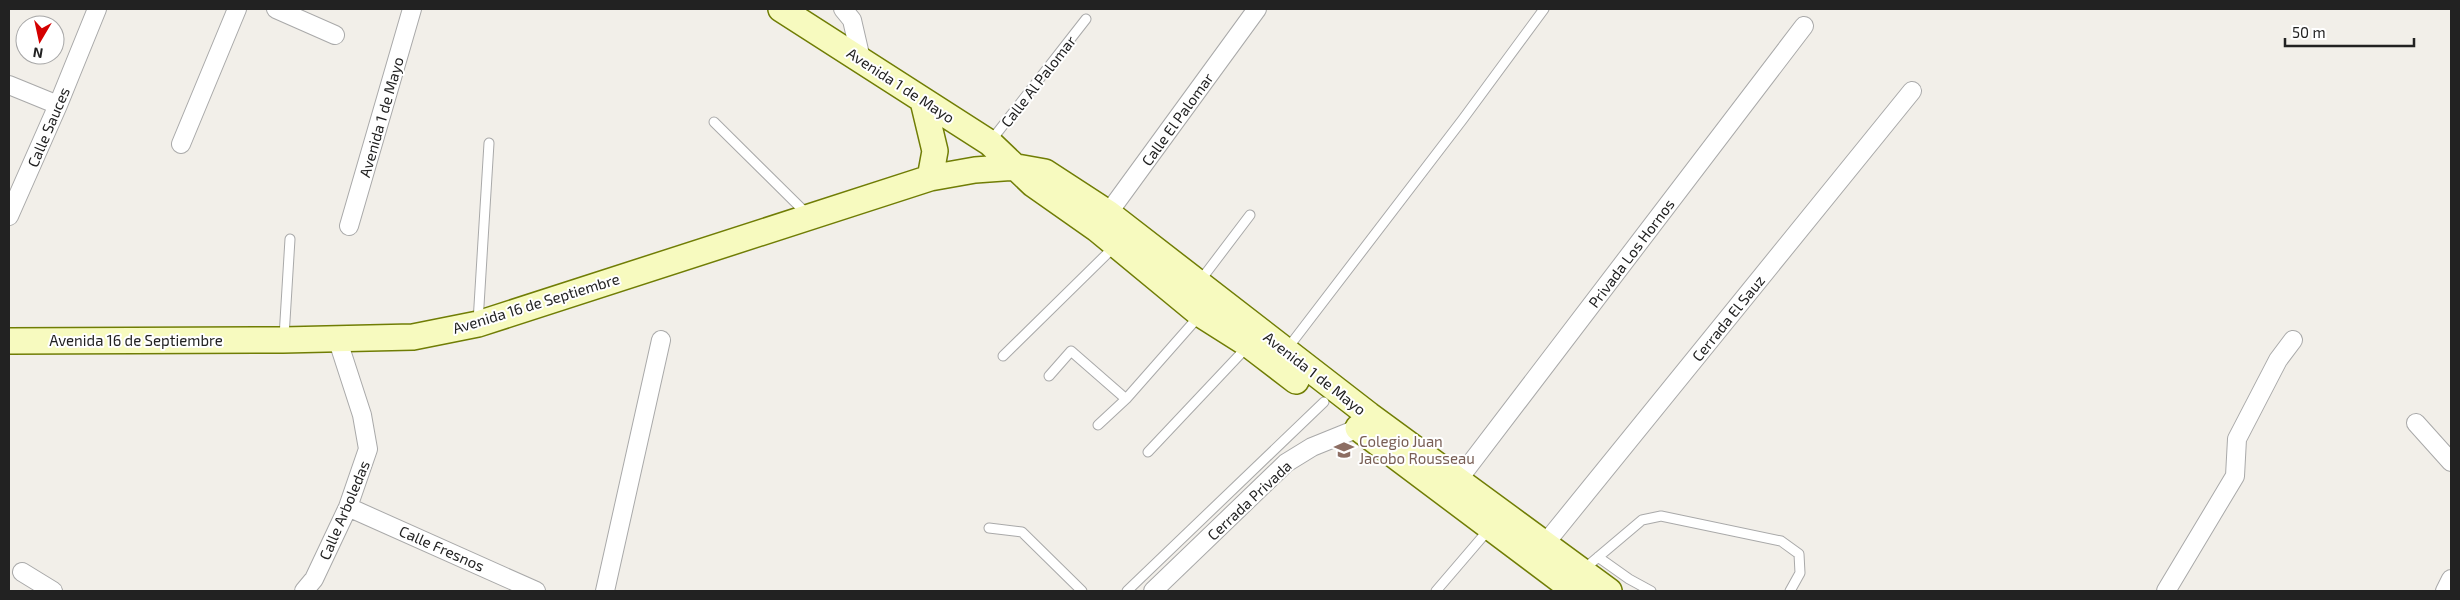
<svg xmlns="http://www.w3.org/2000/svg" width="2460" height="600" viewBox="0 0 2460 600" font-family="'Exo 2',sans-serif">
<style>
.lines{fill:none;stroke-linecap:round;stroke-linejoin:round}
.service-casing{stroke:#a9a9a9;stroke-width:11}
.minor-casing{stroke:#a9a9a9;stroke-width:20}
.secondary-casing{stroke:#707d05;stroke-width:28}
.service{stroke:#fff;stroke-width:9}
.minor{stroke:#fff;stroke-width:18}
.secondary{stroke:#f7fabf;stroke-width:25}
.labels{text-anchor:middle;dominant-baseline:central;stroke-width:4;stroke-linejoin:round;paint-order:stroke}
.street-label{font-size:15px;fill:#222;stroke:#fff}
.education-label{font-size:15px;fill:#785e54;stroke:#fff;text-anchor:start}
</style>
<rect width="100%" height="100%" fill="#f2efe9"/>
<g class="lines">
<defs>
<path id="service" d="M714,122L808,215
M990,142L1086,19
M1200,281L1250,215
M478,322L489,143
M284,337L290,239
M1287,349L1463,119L1544,9
M1003,356L1114,247
M1049,376L1071,351L1126,399
M1098,425L1126,399L1200,315
M1148,452L1247,347
M989,528L1022,532L1082,591
M1598,557L1629,579L1651,591
M1584,569L1642,520L1661,516L1781,541L1799,554L1800,573L1790,591
M1127,591L1324,402
M1436,591L1490,528"/>
<path id="minor" d="M276,9L335,35
M843,9L852,20L861,59
M9,85L58,105
M181,144L237,9
M9,216L58,105L97,9
M1101,223L1257,9
M349,226L412,9
M2416,423L2451,462
M1458,480L1804,26
M348,507L536,591
M1544,545L1912,91
M22,572L53,591
M304,591L314,579L348,507L368,449L362,415L337,338
M605,591L661,340
M1153,591L1286,463L1312,447L1359,428
M2166,591L2235,476L2237,439L2278,360L2293,340
M2445,591L2451,579"/>
<path id="secondary" d="M781,9L990,143L1033,184L1097,229L1200,314L1249,345L1296,381
M923,101L935,151L930,178
M9,341L283,340L413,337L478,324L930,178L975,170L1017,167L1045,172L1108,213L1369,415L1609,591
M1358,428L1575,591"/>
</defs>
<use href="#service" class="service-casing"/>
<use href="#minor" class="minor-casing"/>
<use href="#secondary" class="secondary-casing"/>
<use href="#service" class="service"/>
<use href="#minor" class="minor"/>
<use href="#secondary" class="secondary"/>
</g>
<defs>
<symbol id="school-bare" viewBox="-9 -9 18 18"><path d="M0-5L7-2L0 1L-7-2ZM-4 1L0 2.5L4 1V4Q0 6-4 4Z" fill="#8d6e63" stroke="#fff" stroke-width="2.5" paint-order="stroke"/></symbol>
</defs>
<g fill-rule="evenodd">
<use href="#school-bare" x="1330" y="436" width="28" height="28"/>
</g>
<g class="labels">
<g class="street-label">
<text transform="translate(1038 81) rotate(-52)">Calle Al Palomar</text>
<text transform="translate(901 85) rotate(33)">Avenida 1 de Mayo</text>
<text transform="translate(381 117) rotate(-74)">Avenida 1 de Mayo</text>
<text transform="translate(1177 119) rotate(-54)">Calle El Palomar</text>
<text transform="translate(48 127) rotate(-67)">Calle Sauces</text>
<text transform="translate(1631 253) rotate(-53)">Privada Los Hornos</text>
<text transform="translate(536 303) rotate(-17)">Avenida 16 de Septiembre</text>
<text transform="translate(1728 318) rotate(-51)">Cerrada El Sauz</text>
<text x="136" y="340">Avenida 16 de Septiembre</text>
<text transform="translate(1315 373) rotate(38)">Avenida 1 de Mayo</text>
<text transform="translate(1249 500) rotate(-43)">Cerrada Privada</text>
<text transform="translate(344 510) rotate(-67)">Calle Arboledas</text>
<text transform="translate(442 548) rotate(24)">Calle Fresnos</text>
</g>
<g class="education-label">
<text x="1359" y="441">Colegio Juan<tspan x="1359" dy="17">Jacobo Rousseau</tspan></text>
</g>
</g>
<rect width="2460" height="600" fill="none" stroke="#222222" stroke-width="20"/>
<g transform="translate(40 40) rotate(189)"><circle r="24" fill="#ffffff" stroke="#a7a7a7"/>
<path d="M0-4L9 19L0 12L-9 19Z" fill="#d40000"/>
<text y="-8" font-size="14" font-weight="bold" text-anchor="middle" fill="#222222">N</text>
</g>
<path d="M2285 38v8h129v-8" fill="none" stroke="#222222" stroke-width="2.5"/>
<text x="2292" y="38" font-size="15" fill="#222222" stroke="#ffffff" stroke-width="4" paint-order="stroke">50 m</text>
</svg>
